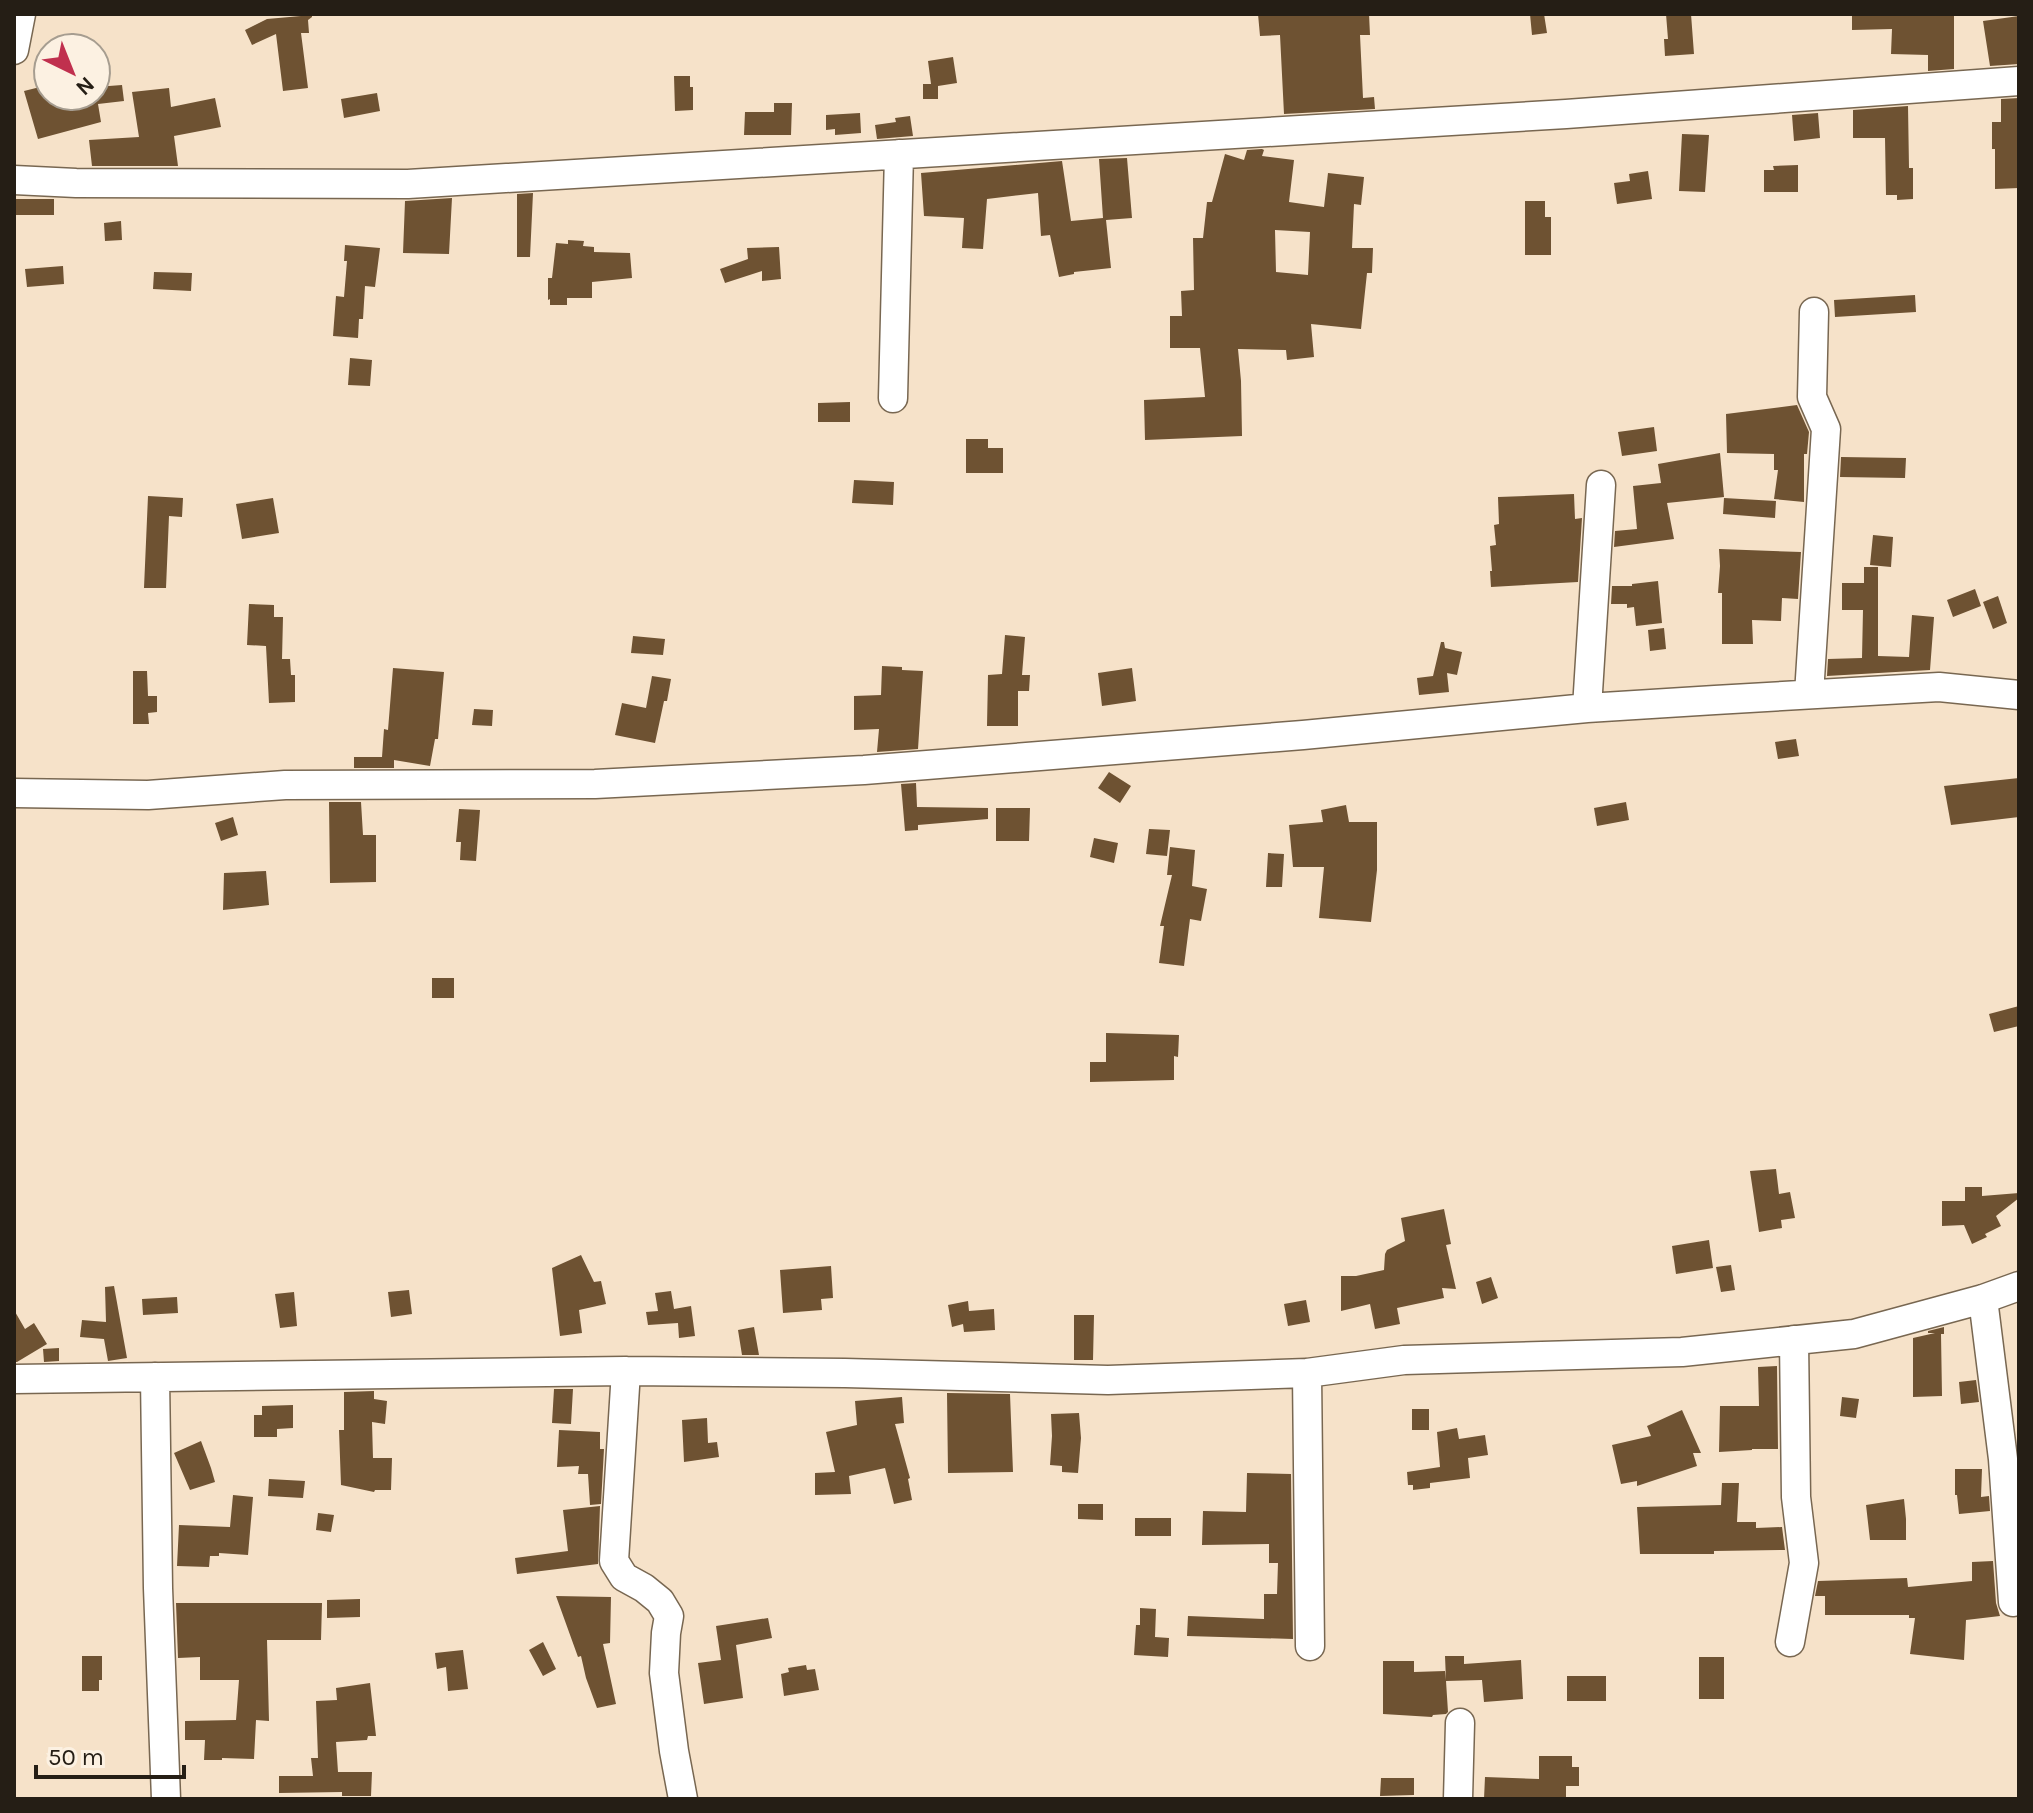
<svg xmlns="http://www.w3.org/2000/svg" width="2033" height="1813" viewBox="0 0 2033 1813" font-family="Karla,sans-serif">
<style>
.building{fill:#6e5232;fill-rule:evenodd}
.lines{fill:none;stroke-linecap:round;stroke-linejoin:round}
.minor-casing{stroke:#786751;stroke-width:31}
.minor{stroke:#fff;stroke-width:28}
</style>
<rect width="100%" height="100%" fill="#f6e2c9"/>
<path class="building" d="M1258,14H1369L1370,35H1360L1363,98L1374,97L1375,109L1284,114L1280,35L1260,36Z
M1530,14H1544L1547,33L1532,35Z
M1666,14H1691L1694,54L1665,56L1664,39H1668Z
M1852,14L1928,16V14H1954V69L1928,71V55L1891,54L1892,29L1852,30Z
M312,15V17L308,20L309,33H301L308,88L283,91L276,34L252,45L245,30L267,19Z
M2019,16V64L1990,66L1983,21Z
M953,57L957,83L938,86V99H923V84H931L928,61Z
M674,76H690V87H693V110L675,111Z
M48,85V96H96V87L122,85L124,101L98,104L101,122L38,139L24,91Z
M169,88L171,107L215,98L221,127L174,136L178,166H92L89,140L139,137L132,92Z
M377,93L380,111L344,118L341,99Z
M2019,98V188L1995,189V149H1992V122H2001V99Z
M774,103H792L791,135H744L745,112H774Z
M1908,106L1909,168H1913V199L1897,200V195H1886L1885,138H1853V110Z
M860,113L861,133L835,135V129L826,130V115Z
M1818,113L1820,138L1794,141L1792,115Z
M910,116L913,136L877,139L875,125L896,122L895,118Z
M1682,134L1709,135L1705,192L1679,191Z
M1262,149L1264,150L1262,156L1294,160L1289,202L1324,207L1328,173L1364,177L1361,205L1354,204L1352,248H1373L1372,273H1367L1361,329L1311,324L1314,357L1287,360L1286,350L1238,349L1241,381L1242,436L1145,440L1144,400L1205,397L1200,348H1170V316H1182L1181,291L1194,290L1193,238H1203L1207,202H1212L1225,154L1244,160L1247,150ZM1275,230L1310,232L1308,275L1276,272Z
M1127,158L1132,218L1106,220L1111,268L1074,272V274L1059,277L1050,235L1041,236L1038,193L987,199L983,249L962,248L964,218L924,216L921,173L1062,161L1071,221L1103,218L1099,159Z
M1798,165V192H1764V170H1774L1773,166Z
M1648,171L1652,199L1617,204L1614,183L1630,181L1629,174Z
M533,193L530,257H517V194Z
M452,198L449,254L403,253L405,201Z
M14,199H54V215H14Z
M1525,201H1545V217H1551V255H1525Z
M121,221L122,240L105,241L104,223Z
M568,240L584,241L583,246L594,247V252L630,253L632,278L592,282V298H567V305H550V299L548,300V278H552L556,243L568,244Z
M345,245L380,248L375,287L365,286L363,319H359L358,338L333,336L336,296L344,297L347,261H344Z
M779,247L781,279L762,281V271L725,283L720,269L748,259L747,248Z
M63,266L64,284L27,287L25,269Z
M154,272L192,273L191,291L153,289Z
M1915,295L1916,312L1835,317L1834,300Z
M350,358L372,360L370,386L348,385Z
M850,402V422H818V403Z
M1797,405L1809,432L1807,454H1804V502L1774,499L1778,470H1774V454L1727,453L1726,414Z
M1654,427L1657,451L1622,456L1618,432Z
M966,439H988V448H1003V473H966Z
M1720,453L1724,497L1667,503L1674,539L1614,547L1615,531L1637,529L1633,486L1661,483L1658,464Z
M1841,457L1906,458L1905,478L1840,477Z
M854,480L894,482L893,505L852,503Z
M1574,494L1575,519L1582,518L1578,582L1491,587L1490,571H1492L1490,546L1496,545L1494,525L1499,524L1498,497Z
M148,496L183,498L182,517L169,516L166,588H144Z
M273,498L279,533L242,539L236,504Z
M1724,498L1776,501L1775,518L1723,514Z
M1873,535L1893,537L1891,567L1870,565Z
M1719,549L1801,552L1798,599L1782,598L1781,621L1752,620L1753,644H1722V593H1718L1720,566Z
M1864,567H1878V656L1909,657L1912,615L1934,617L1930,670L1827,676L1828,659L1862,658L1863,610H1842V583H1864Z
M1658,581L1662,623L1636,626L1634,607L1627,608V604H1611L1612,586H1632V584Z
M1975,589L1981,606L1953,617L1947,600Z
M1998,596L2007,623L1993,629L1983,602Z
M249,604L274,605V617H283L282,659H290L291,675H295V702L269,703L266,646L247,645Z
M1664,628L1666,649L1650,651L1648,630Z
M1005,635L1025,637L1022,675H1030L1029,691H1018V726H987L988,675L1002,674Z
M633,636L665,639L663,655L631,653Z
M1441,642H1444L1445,648L1462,652L1457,675L1447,673L1449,692L1419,695L1417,678L1433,676Z
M882,666L902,667V670L923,671L918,749L877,752L879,729L854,730V696L881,695Z
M393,668L444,672L438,739H435L430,766L394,760V768H354V757H382L384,729L388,730Z
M1132,668L1136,701L1102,706L1098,673Z
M133,671H147L148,696H157V712L148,713L149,724H133Z
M652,676L671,679L667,701H664L655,743L615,735L622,703L646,708Z
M474,709L493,710L492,726L472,725Z
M1796,739L1799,756L1778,759L1775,742Z
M1109,772L1131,786L1120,803L1098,788Z
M2019,778V817L1951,825L1944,786Z
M916,783L917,807L988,808V819L918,825V830L905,831L901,784Z
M329,802H361L363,835H376V882L330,883Z
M1626,802L1629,820L1597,826L1594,808Z
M1346,805L1349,822H1377V870L1371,922L1319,918L1324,867H1293L1289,825L1323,822L1321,810Z
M996,808H1030L1029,841H996Z
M459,809L480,810L476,861L460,860L461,842H456Z
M233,817L238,835L221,841L215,823Z
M1149,829L1170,830L1167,856L1146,854Z
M1094,838L1118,843L1114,863L1090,857Z
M1170,847L1195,850L1192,886L1207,889L1201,921L1190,919L1184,966L1159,963L1164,926H1160L1172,875H1167Z
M1268,853L1284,854L1282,887H1266Z
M266,871L269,905L223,910L224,873Z
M432,978H454V998H432Z
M2019,1006V1026L1994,1032L1989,1014Z
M1106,1033L1179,1035L1178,1057L1174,1056V1080L1090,1082V1062H1106Z
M1776,1169L1779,1194L1790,1192L1795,1218L1781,1220L1782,1228L1759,1232L1750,1171Z
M1965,1187H1982V1196L2019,1193V1198L1996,1216L2001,1226L1985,1234L1987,1237L1972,1244L1964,1225L1942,1226V1201H1965Z
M1444,1209L1451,1244L1446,1245L1456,1289L1442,1288L1444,1298L1397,1308L1400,1324L1375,1329L1370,1304L1341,1311V1276H1356L1384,1270L1385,1254L1387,1250L1405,1241L1401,1218Z
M1709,1240L1713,1268L1676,1274L1672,1246Z
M581,1255L594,1282L601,1281L606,1304L579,1310L582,1333L560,1336L552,1268Z
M1731,1265L1735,1290L1721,1292L1716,1267Z
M831,1266L833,1298L821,1299L822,1310L783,1313L780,1270Z
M1491,1277L1498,1298L1482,1304L1476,1282Z
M114,1286L127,1358L108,1361L104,1339L80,1337L82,1320L106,1322L105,1287Z
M409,1290L412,1314L391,1317L388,1292Z
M671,1291L674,1309L691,1306L695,1336L679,1338L678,1323L648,1325L646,1312L658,1311L655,1293Z
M294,1292L297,1326L280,1328L275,1294Z
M177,1297L178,1313L143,1315L142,1299Z
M1306,1300L1310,1322L1288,1326L1284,1304Z
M968,1301L969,1311L994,1309L995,1330L964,1332L963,1324L952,1327L948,1305Z
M14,1310L25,1329L34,1323L47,1344L17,1362H14Z
M1074,1315H1094L1093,1360H1074Z
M754,1327L759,1355H742L738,1330Z
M1944,1327V1334H1941L1942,1396L1913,1397V1338L1935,1333H1928V1331Z
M59,1348V1361L44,1362L43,1349Z
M1777,1366L1778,1449H1752V1450L1719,1452L1720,1406H1759L1758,1367Z
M1976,1380L1979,1402L1961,1404L1959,1382Z
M554,1389H573L571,1424L552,1423Z
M374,1391V1399L387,1401L385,1424L372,1422L373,1458H392L391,1490H375L374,1492L341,1485L339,1430H344V1392Z
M947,1393L1010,1394L1013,1472L948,1473Z
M902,1397L904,1423L895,1424L910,1478L908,1479L912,1500L894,1504L885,1468L849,1476L851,1494L815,1495V1473L835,1472L826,1432L857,1425L855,1401Z
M1842,1397L1859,1399L1856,1418L1840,1416Z
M293,1405V1428L277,1429V1437H254V1415H262V1406Z
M1412,1409H1429V1430H1412Z
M1682,1410L1701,1453H1693L1697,1466L1637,1486V1481L1621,1484L1612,1445L1651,1436L1647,1426Z
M1079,1413L1081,1438L1078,1473L1062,1472V1466L1050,1465L1052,1436L1051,1414Z
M707,1418L708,1443L717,1442L719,1457L684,1462L682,1420Z
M1457,1428L1459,1439L1485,1435L1488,1455L1468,1458L1470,1478L1430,1483V1488L1413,1490V1485H1408L1407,1472L1440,1467L1437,1432Z
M559,1430L600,1432V1449H604L601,1504L590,1505L588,1474H578L579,1466L557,1467Z
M201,1441L211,1468L215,1482L190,1490L174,1453Z
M1955,1469H1982L1981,1497L1989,1496L1990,1511L1959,1514L1957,1495H1955Z
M1247,1473L1291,1474L1293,1639L1187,1636L1188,1616L1264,1619V1594H1277L1278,1563H1269V1544L1202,1545L1203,1511L1246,1512Z
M269,1479L305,1481L303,1498L268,1496Z
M1722,1483H1739L1737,1522H1756V1528L1782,1527L1785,1550L1714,1551V1554H1640L1637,1507L1721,1505Z
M233,1495L253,1497L248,1555L219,1553V1556H210L209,1567L177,1566L179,1525L230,1527Z
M1904,1499L1906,1519V1540H1870L1866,1505Z
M1078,1504H1103V1520L1078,1519Z
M600,1506L598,1564L517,1574L515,1558L568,1551L563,1510Z
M318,1513L334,1515L331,1532L316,1530Z
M1135,1518H1171V1536H1135Z
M1993,1561L1996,1603L2000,1616L1966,1620L1964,1660L1910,1654L1915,1618H1909V1615H1825V1596H1815L1818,1581L1907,1578L1908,1587L1972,1581V1562Z
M556,1596L611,1597L610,1643L603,1644L616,1704L597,1708L586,1678L581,1656L578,1657Z
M360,1599V1617L327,1618V1600Z
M176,1603H322L321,1640H267L269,1721L256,1720L254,1759L222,1758V1760H204L205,1740H185V1721L236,1720L239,1680H200V1657L178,1658Z
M1140,1608L1156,1609L1155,1637L1169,1638L1168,1657L1134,1655L1136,1625H1140Z
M768,1618L772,1638L736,1645L743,1698L704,1704L698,1663L721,1660L716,1626Z
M543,1642L556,1669L543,1676L529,1650Z
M463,1650L468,1689L448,1691L446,1667L437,1669L435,1653Z
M82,1656H102V1680H99V1691H82Z
M1445,1656H1464V1664L1521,1660L1523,1699L1484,1702L1482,1680L1446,1681L1448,1712L1446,1714L1433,1715L1432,1717L1383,1714V1661H1414V1672L1445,1671L1446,1680Z
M1699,1657H1724V1699H1699Z
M806,1665L807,1670L815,1669L819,1690L784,1696L781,1674L789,1672L788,1668Z
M1567,1676H1606V1701H1567Z
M370,1683L376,1736H368L367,1740L336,1742L338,1772H372L371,1796H342V1792L279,1793V1776H313L311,1758H318L316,1701L337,1700L336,1688Z
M1539,1756H1572V1767H1579V1786H1566V1799H1484L1485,1777L1539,1779Z
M1381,1778H1414V1795L1380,1796Z"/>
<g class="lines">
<defs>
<path id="minor" d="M14,50L21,14
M14,180L76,183L408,184L1566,114L2019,81
M893,398L899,154
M1809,694L1826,429L1812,397L1814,312
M1587,708L1601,485
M14,793L148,795L285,785L595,784L864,770L1303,735L1587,708L1715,700L1939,687L2019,695
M1983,1299L2003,1459L2013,1602
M626,1371L614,1561L624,1577L644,1588L660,1601L669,1616L666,1633L664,1673L674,1751L683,1799
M1307,1373L1310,1646
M155,1377L158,1588L166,1799
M14,1379L626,1371L845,1373L1108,1380L1307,1373L1404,1360L1682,1352L1854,1334L1983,1299L2019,1286
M1790,1642L1804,1563L1796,1497L1794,1340
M1458,1799L1460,1723"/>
</defs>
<use href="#minor" class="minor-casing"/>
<use href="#minor" class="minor"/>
</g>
<rect width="2033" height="1813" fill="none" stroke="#251e15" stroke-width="32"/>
<g transform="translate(72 72) rotate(137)"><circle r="38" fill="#fcf1e2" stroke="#a69d90" stroke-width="2"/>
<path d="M0-6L14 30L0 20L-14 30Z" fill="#c0304e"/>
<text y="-12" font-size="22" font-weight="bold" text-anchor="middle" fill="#251e15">N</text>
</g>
<path d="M36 1765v12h148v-12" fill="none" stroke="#251e15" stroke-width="4"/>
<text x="48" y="1765" font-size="24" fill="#251e15" stroke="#fcf1e2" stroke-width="6" paint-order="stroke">50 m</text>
</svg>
